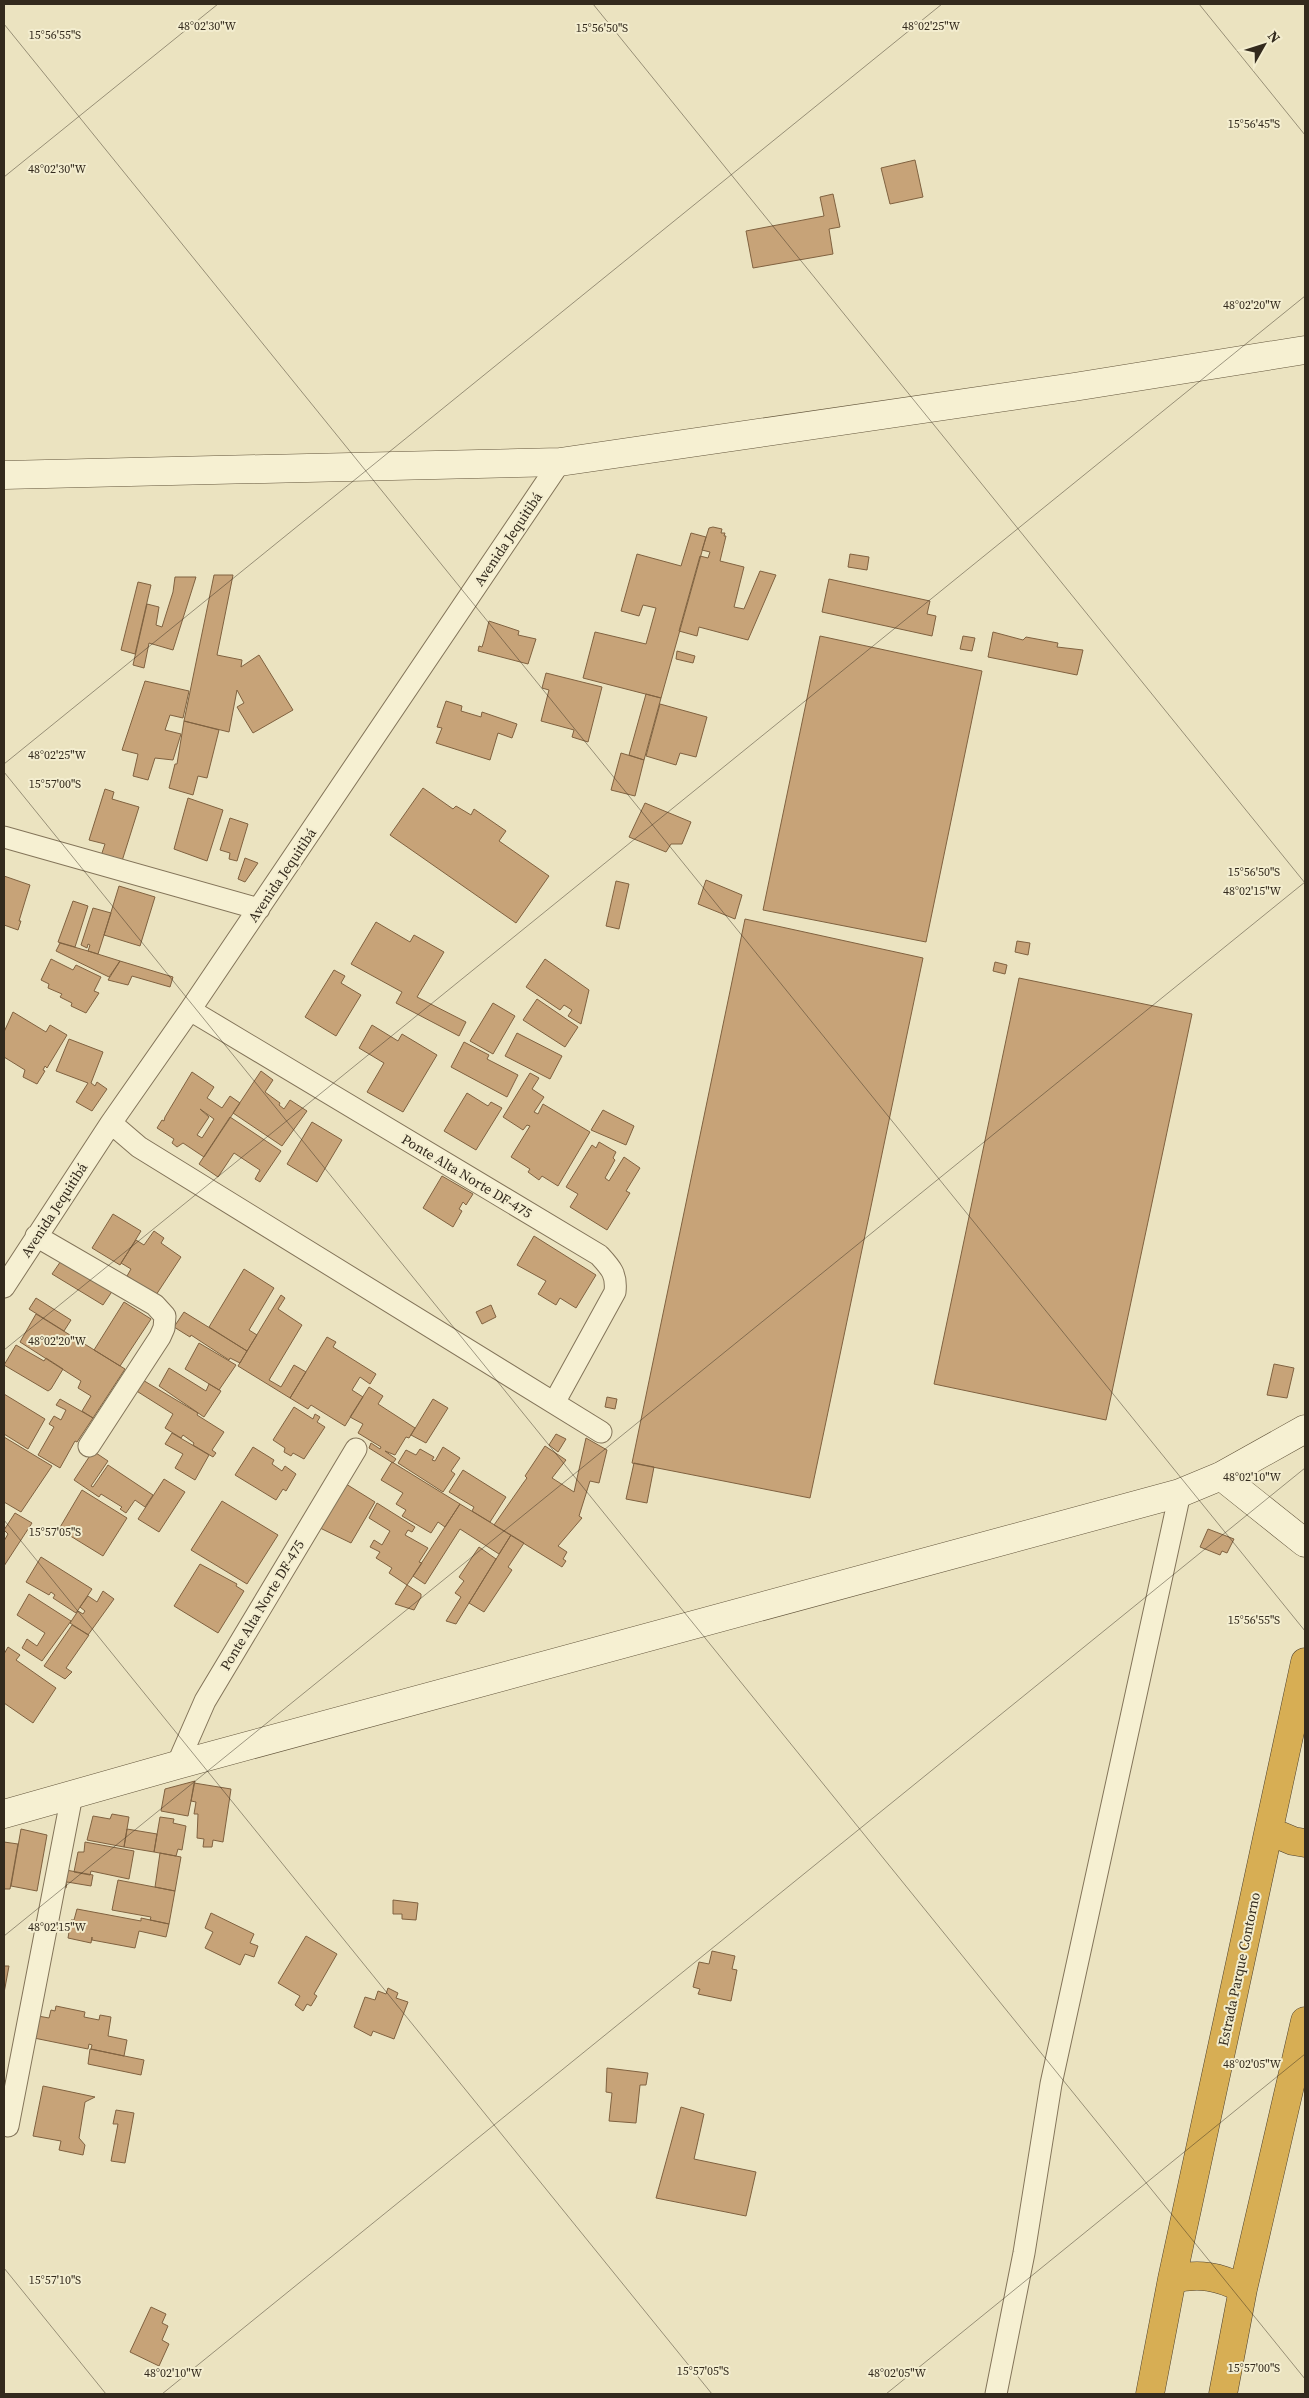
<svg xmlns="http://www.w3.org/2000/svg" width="1309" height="2398" viewBox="0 0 1309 2398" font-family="'Source Serif 4',serif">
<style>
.building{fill:#c7a378;stroke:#806240;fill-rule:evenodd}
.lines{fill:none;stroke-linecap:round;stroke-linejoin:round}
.street-casing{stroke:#837459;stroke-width:23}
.secondary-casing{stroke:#64563c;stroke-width:29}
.highway-casing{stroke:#50422d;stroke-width:29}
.street{stroke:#f6f0d2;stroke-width:21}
.secondary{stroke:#f6f0d2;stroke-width:28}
.highway{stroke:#d7ae54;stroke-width:28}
.ticks{fill:none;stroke:#332a1d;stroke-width:1;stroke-opacity:0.45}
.labels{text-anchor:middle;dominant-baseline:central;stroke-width:4;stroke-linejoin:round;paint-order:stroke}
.street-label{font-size:14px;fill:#332a1d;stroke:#f3edcf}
.ticks-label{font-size:12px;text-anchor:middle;fill:#332a1d;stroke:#f3edcf;stroke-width:4;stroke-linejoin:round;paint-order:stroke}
</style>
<rect width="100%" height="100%" fill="#ebe3c0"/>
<path class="building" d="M915,160L923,197L890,204L881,168Z
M833,194L840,227L829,229L833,254L753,268L746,231L824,216L820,197Z
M713,527L722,529L721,533H725L724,536H726L720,561L744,567L734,607L744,609L760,571L776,575L748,640L699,627L697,636L679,631L700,556L708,558L710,552L702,550L709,528Z
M691,533L706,537L661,698L583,678L595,632L646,644L656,608L643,605L639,616L621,611L637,554L681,566Z
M850,554L869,557L867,570L848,567Z
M214,575H233L217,655L242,660L241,667L259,655L293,710L253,733L237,707L244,703L237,690L229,732L184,721Z
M175,577H196L173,650L149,643L144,668L133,665L147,604L159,607L156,625L162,627L173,592Z
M829,579L930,601L927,614L936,616L932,636L822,612Z
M138,582L151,585L135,654L121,650Z
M489,621L519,631L518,635L536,639L528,664L478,651L479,646L482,647L484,641Z
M993,632L1023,640L1026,637L1058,643L1057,647L1083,650L1077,675L988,657Z
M820,636L982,671L926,942L763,910Z
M963,636L975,638L972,651L960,649Z
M677,651L695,656L693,663L676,659Z
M546,673L602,687L588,742L572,737L574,730L541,721L549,690L542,688Z
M145,681L189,691L183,718L170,715L165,730L181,734L173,760L155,758L148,780L133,776L138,754L122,750Z
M646,694L661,698L644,760L629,755Z
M446,701L462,706L461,711L481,717L482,712L517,724L512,738L498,733L490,760L436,743L442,728L437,727Z
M660,704L707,717L696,757L680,753L676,765L646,756Z
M184,721L219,730L207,778L198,776L193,795L169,788L175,764H177Z
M621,753L644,760L635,796L611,790Z
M423,788L453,809L456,806L471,815L474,809L506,831L499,841L549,876L516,923L390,835Z
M105,789L114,792L112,799L139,807L122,861L101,856L105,844L89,840Z
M188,798L223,810L207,861L174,849Z
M645,803L691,822L682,844H671L666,852L629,837Z
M230,818L248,824L237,861L229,859L230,853L220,850Z
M245,858L258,863L245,882L238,879Z
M4,876L30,885L19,921H21L18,930L4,925Z
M706,880L742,895L735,919L698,904Z
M616,881L629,884L619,929L606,926Z
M119,886L155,897L140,946L104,935Z
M73,901L88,906L75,947L58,942Z
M93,908L111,913L98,954L88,951L90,945L88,944L87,948L81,945Z
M745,919L923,958L810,1498L632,1463Z
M376,922L410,942L414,935L444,952L417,997L466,1022L459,1036L396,1003L402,992L351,964Z
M1017,941L1030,943L1028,955L1015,952Z
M60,943L88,951L120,961L109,977L56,951Z
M51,959L73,970L76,965L101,977L94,991L99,993L86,1013L71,1006L72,1003L60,997L62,994L48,988L49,984L41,980Z
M545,959L589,990L581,1024L568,1016L572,1010L564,1005L560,1010L526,987Z
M120,961L173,977L170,987L132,976L128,985L108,980Z
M995,962L1007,965L1005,974L993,971Z
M334,970L345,976L341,983L361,995L336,1036L305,1017Z
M1019,978L1192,1014L1106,1420L934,1384Z
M537,999L578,1027L565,1047L523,1020Z
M493,1003L515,1016L493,1054L470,1041Z
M13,1012L46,1032L50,1025L67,1035L47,1068L45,1066L43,1070L45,1071L37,1084L23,1077L25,1070L4,1057V1032Z
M372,1025L398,1041L402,1034L437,1055L403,1112L367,1092L384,1063L359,1048Z
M517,1033L562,1056L550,1079L505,1056Z
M69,1039L103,1052L91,1083L95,1086L97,1082L107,1089L92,1111L76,1102L88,1083L56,1071Z
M464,1042L489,1055L487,1059L518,1075L507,1097L451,1067Z
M261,1071L273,1080L265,1092L280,1103L279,1105L284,1109L290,1100L307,1111L282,1146L233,1113Z
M192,1072L214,1087L207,1098L222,1108L230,1096L240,1103L204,1157L183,1143L177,1147L172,1143L174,1139L157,1128L162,1120L164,1121L165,1117ZM200,1109L214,1119L202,1138L197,1135L209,1117Z
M530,1073L539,1078L532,1089L544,1097L534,1112L538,1114L543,1104L590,1132L558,1186L542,1176L539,1180L528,1172L530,1169L511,1157L530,1126L527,1125L523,1130L503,1117Z
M467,1093L488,1106L491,1102L502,1108L476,1150L444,1131Z
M603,1110L634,1126L626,1145L591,1130Z
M230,1117L281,1151L260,1182L255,1179L260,1170L234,1153L218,1177L199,1164Z
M312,1122L342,1140L317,1182L287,1164Z
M599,1142L616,1152L613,1158L615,1160L605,1178L609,1181L624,1157L640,1168L626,1191L630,1193L607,1230L570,1207L578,1194L566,1187L592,1145L596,1148Z
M442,1176L473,1194L466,1205L463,1202L459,1209L462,1211L453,1227L423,1208Z
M113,1214L141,1231L120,1265L92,1248Z
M154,1231L164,1238L161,1243L181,1257L156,1295L127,1276L131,1269L121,1263L136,1240L144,1245Z
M534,1236L596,1275L576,1308L560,1298L556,1305L538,1294L546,1281L517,1265Z
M63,1258L113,1290L103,1305L52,1274Z
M244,1269L274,1288L249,1330L257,1335L247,1351L209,1327Z
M281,1295L285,1298L278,1309L302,1325L269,1380L281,1387L294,1365L306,1372L290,1398L238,1366Z
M36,1298L71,1320L64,1331L29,1309Z
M124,1302L151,1319L120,1366L94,1350Z
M491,1305L496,1317L482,1324L476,1312Z
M184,1312L247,1351L240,1363L230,1358L229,1360L191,1335L190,1337L174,1327Z
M36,1314L125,1369L93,1418L82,1411L91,1396L78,1388L81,1381L20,1342Z
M327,1337L336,1342L333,1347L376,1374L370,1384L360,1377L352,1390L363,1397L345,1426L311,1405L308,1409L290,1398Z
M199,1343L236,1365L219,1390L185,1369Z
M16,1345L44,1361L46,1358L63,1369L51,1389L48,1391L4,1365Z
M1274,1364L1294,1368L1287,1398L1267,1395Z
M169,1368L206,1391L209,1384L221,1391L204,1417L159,1386Z
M141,1379L198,1413L197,1415L224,1432L212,1450L216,1453L213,1457L193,1445L194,1443L183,1435L181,1438L165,1428L173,1414L135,1390Z
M369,1387L383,1396L378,1404L415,1428L409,1438L406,1437L395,1455L385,1451L396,1459L393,1463L369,1448L371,1443L380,1449L381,1447L358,1433L363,1424L350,1417Z
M4,1394L45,1419L28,1449L4,1434Z
M607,1397L617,1399L615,1409L605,1407Z
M60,1399L93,1418L77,1442L75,1441L60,1468L38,1455L54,1427L49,1424L54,1416L61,1420L66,1410L56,1405Z
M433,1399L448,1408L426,1443L411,1435Z
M294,1407L313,1419L315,1414L320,1417L317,1422L325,1427L304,1459L293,1453L291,1456L284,1452L285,1448L273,1440Z
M172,1433L209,1455L195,1480L175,1468L183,1454L165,1444Z
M556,1434L566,1439L558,1452L549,1445Z
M4,1437L52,1466L21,1512L4,1502Z
M586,1438L607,1450L599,1483L590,1481L579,1516L582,1518L558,1546L567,1552L563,1559L566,1561L562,1567L494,1525L524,1482L527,1478L525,1476L545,1446L566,1460L552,1478L574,1492Z
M253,1447L274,1460L272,1464L282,1471L285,1466L296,1474L286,1491L283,1489L276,1500L235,1475Z
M443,1447L460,1458L451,1471L455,1474L443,1492L398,1463L406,1450L416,1455L420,1449L434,1457L432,1460L435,1461Z
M93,1451L108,1461L91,1486L93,1487L108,1465L153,1495L145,1507L135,1500L126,1513L120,1509L122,1507L101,1494L99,1497L74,1480Z
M392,1462L460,1504L445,1527L438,1522L431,1533L402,1516L406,1510L396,1504L403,1493L381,1480Z
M634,1463L654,1467L647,1503L626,1499Z
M463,1470L506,1497L490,1522L472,1511L474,1507L449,1492Z
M164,1479L185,1492L159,1532L138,1519Z
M346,1484L375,1502L351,1543L318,1527Z
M82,1490L127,1518L103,1556L59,1529Z
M222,1501L278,1535L247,1584L191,1550Z
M377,1503L415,1527L412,1532L408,1530L405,1535L428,1548L419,1562L422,1563L407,1585L389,1573L392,1568L376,1558L380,1552L370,1547L374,1540L382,1545L390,1531L369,1518Z
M460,1504L511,1535L499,1554L460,1529L425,1584L413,1576Z
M15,1513L32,1523L4,1566V1541L8,1534L4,1530Z
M1208,1529L1234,1539L1227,1553L1222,1551L1220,1555L1200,1547Z
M511,1535L524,1543L508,1567L512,1570L484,1612L469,1603Z
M479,1547L496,1559L456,1624L446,1621L461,1597L455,1593L464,1581L459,1577Z
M41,1557L92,1589L76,1613L53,1598L55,1595L51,1592L49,1595L26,1582Z
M200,1564L237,1584L236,1586L244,1591L218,1633L174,1606Z
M407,1585L421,1594V1597L414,1610L395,1604Z
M103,1591L114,1599L88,1635L70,1623L78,1611L83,1614L85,1611L80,1607L88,1596L97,1602Z
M29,1594L71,1621L42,1661L22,1648L27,1639L37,1646L45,1633L17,1615Z
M72,1625L89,1635L66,1668L72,1672L65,1679L44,1666Z
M8,1647L20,1655L16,1660L56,1688L33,1723L4,1703V1654Z
M195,1781L188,1816L161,1811L165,1789Z
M194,1783L231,1789L223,1842L213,1840L212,1847H203L204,1839L197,1838L198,1814H194L196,1802L191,1801Z
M112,1814L129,1817L124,1847L87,1840L93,1816L110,1819Z
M160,1817L174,1819L173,1823L186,1826L182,1850L178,1849L176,1856L154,1852Z
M21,1829L47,1835L37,1891L11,1886Z
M127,1829L157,1834L154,1852L124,1847Z
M4,1842L18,1844L10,1889H4Z
M85,1842L134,1851L129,1879L91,1871L90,1875L74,1872L78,1852H84Z
M160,1853L181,1857L175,1891L155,1887Z
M66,1870L93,1875L91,1886L67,1882L66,1888L62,1887Z
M118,1880L175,1891L169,1924L150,1920L151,1917L112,1910Z
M393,1900L418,1903L416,1920L402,1919V1914H393Z
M77,1909L141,1921V1918L169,1924L166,1937L139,1931L135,1948L92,1940V1937L91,1943L68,1938L71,1920H74Z
M211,1913L254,1934L250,1943L258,1946L254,1957L245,1954L240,1965L205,1948L213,1932L205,1928Z
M306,1936L337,1954L314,1994L317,1996L311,2006L307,2004L303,2011L295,2005L300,1996L278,1983Z
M712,1951L735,1956L732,1969L737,1970L731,2001L698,1994L700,1989L693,1987L699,1962L709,1964Z
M4,1966H9L4,1993Z
M388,1988L398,1993L396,1998L408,2002L394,2039L373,2031L371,2036L354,2027L365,1997L375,2000L378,1991L386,1994Z
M56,2006L85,2012L84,2017L99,2020L100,2015L111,2017L108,2036L127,2040L124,2056L91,2049L92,2045L89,2044L88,2049L34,2038L38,2016L49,2018L51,2010L55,2011Z
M90,2049L144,2060L141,2075L88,2064Z
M607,2068L648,2073L646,2085H640L636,2123L609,2121L612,2093L606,2092Z
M43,2086L95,2097L85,2102L79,2138L85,2145L83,2155L59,2150L61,2141L33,2136Z
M681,2107L704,2114L694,2159L756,2172L746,2216L656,2198Z
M116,2110L134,2113L125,2163L111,2161L118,2124H113Z
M151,2307L166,2314L162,2323L168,2326L162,2340L169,2344L159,2366L130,2352Z"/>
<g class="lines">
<defs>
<path id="street" d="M4,837L259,909
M190,1010L599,1255C611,1268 617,1274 615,1292L554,1403
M111,1123L139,1147L601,1432
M36,1236L155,1305L165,1316L164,1328L160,1337L89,1446
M4,1287L111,1123L190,1010L560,462
M177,1765L205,1701L356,1449
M8,2126L72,1795
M996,2394L1024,2253L1051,2084L1180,1493"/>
<path id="secondary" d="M4,475L560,462L1074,387L1305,350
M1221,1476L1305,1543
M4,1814L177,1765L1180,1493L1221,1476L1305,1429"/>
<path id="highway" d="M1269,1831L1293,1841L1305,1843
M1172,2279C1199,2273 1219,2276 1243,2289
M1150,2394L1172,2279L1305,1662
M1223,2394L1243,2289L1305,2021"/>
</defs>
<use href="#street" class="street-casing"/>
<use href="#secondary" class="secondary-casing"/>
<use href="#highway" class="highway-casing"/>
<use href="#street" class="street"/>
<use href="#secondary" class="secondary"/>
<use href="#highway" class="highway"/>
</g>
<path class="ticks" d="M593,4L1305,883M1199,4L1305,135M4,24L1305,1631M4,177L218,4M4,764L942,4M4,772L1305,2379M4,1350L1305,296M4,1520L712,2394M4,1936L1305,882M4,2268L106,2394M162,2394L1305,1468M886,2394L1305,2054"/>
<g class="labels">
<g class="street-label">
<text transform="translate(508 539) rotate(-56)">Avenida Jequitibá</text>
<text transform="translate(282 875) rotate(-56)">Avenida Jequitibá</text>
<text transform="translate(467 1176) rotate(31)">Ponte Alta Norte DF-475</text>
<text transform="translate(54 1210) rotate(-57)">Avenida Jequitibá</text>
<text transform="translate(262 1605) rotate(-59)">Ponte Alta Norte DF-475</text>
<text transform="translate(1239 1969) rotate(-78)">Estrada Parque Contorno</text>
</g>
</g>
<g class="ticks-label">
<text x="207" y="30">48°02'30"W</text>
<text x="931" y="30">48°02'25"W</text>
<text x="602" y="32">15°56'50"S</text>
<text x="55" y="39">15°56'55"S</text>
<text x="1254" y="128">15°56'45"S</text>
<text x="57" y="173">48°02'30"W</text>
<text x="1252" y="309">48°02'20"W</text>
<text x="57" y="759">48°02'25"W</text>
<text x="55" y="788">15°57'00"S</text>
<text x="1254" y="876">15°56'50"S</text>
<text x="1252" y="895">48°02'15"W</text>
<text x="57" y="1345">48°02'20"W</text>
<text x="1252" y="1481">48°02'10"W</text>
<text x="55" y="1536">15°57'05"S</text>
<text x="1254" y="1624">15°56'55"S</text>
<text x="57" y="1931">48°02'15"W</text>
<text x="1252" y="2068">48°02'05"W</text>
<text x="55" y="2284">15°57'10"S</text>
<text x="1254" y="2372">15°57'00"S</text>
<text x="703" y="2375">15°57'05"S</text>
<text x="173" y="2377">48°02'10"W</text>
<text x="897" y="2377">48°02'05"W</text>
</g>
<rect width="1309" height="2398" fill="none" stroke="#332a1d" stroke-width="10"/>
<g transform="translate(1264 45) rotate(51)" stroke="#f3edcf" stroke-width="4" paint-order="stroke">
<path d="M0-4L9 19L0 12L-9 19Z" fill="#332a1d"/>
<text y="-8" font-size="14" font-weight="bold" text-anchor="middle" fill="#332a1d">N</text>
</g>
</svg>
